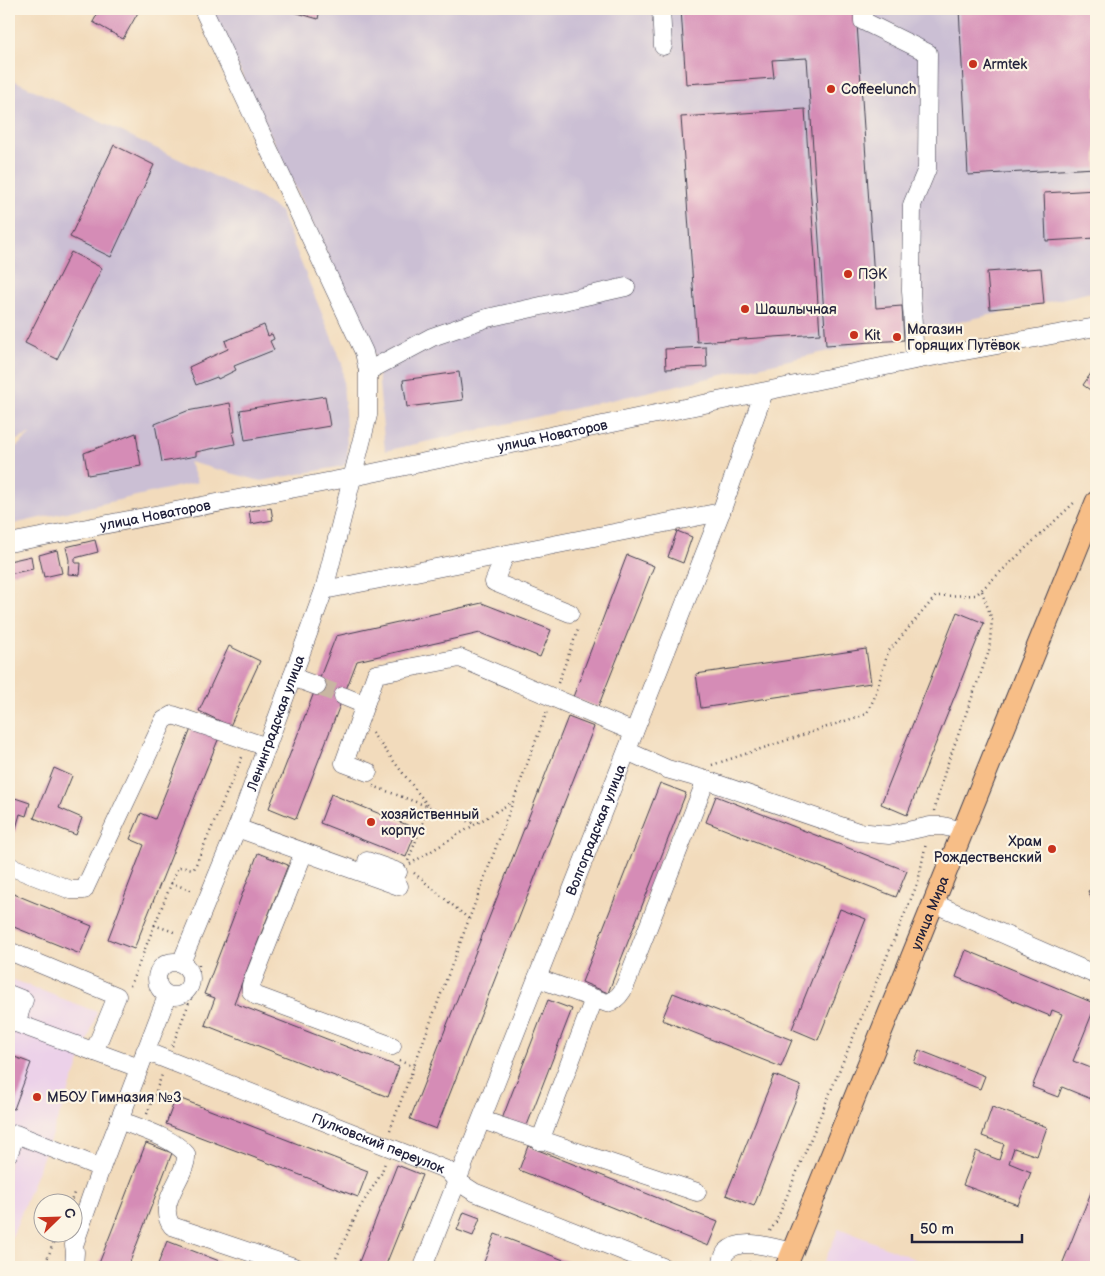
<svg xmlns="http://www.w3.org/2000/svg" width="1105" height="1276" viewBox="0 0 1105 1276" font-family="'Balsamiq Sans',sans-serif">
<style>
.built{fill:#ecd1e9}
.industrial{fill:#cbbfd4}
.building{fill:#d58cb6}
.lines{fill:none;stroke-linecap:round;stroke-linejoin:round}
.minor-tunnel{stroke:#c8b6a2;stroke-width:18;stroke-dasharray:18 9;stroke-linecap:butt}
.minor-casing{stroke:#413e4e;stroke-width:19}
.major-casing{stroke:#413e4e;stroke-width:23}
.path{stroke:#413e4e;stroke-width:2.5;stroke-dasharray:1 4;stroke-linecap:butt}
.minor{stroke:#fff;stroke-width:18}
.major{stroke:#f7be87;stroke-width:21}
.poi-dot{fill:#c8321e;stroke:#fcf5e5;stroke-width:2}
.labels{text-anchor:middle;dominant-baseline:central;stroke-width:4.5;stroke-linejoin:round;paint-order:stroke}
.poi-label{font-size:14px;fill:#22223b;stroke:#fcf5e5;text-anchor:start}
.street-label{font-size:14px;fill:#22223b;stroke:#fcf5e5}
</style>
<rect width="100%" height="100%" fill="#fcf5e5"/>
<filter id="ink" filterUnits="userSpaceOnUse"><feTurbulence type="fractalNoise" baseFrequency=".02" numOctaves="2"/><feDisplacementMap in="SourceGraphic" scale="10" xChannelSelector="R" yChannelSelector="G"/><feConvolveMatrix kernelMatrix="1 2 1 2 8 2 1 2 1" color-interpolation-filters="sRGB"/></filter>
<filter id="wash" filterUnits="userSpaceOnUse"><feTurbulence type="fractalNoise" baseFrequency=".0096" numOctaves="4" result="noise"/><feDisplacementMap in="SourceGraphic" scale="20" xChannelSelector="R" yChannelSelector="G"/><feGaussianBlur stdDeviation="1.12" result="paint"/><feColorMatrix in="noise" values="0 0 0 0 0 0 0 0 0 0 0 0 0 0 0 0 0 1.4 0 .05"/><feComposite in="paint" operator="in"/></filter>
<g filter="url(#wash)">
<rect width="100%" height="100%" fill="#f2dbbc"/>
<path class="built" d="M9,978L97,1012L85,1049L12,1237L9,1236Z
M839,1228L934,1267H822Z"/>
<path class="industrial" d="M211,9H1096V291L385,451L377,360Z
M9,78L260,198L280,211L342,363L348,461L343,466L261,481L189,462L198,482L9,525V453L31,434L9,443Z"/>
<g id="blocks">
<path class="building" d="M100,9H140L123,39L93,22Z
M284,9H320L318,19Z
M681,9H856L876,308L902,306L904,340L826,345L807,58L772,60L774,78L686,84Z
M959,9H1096V168L968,175Z
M805,109L820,334L697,342L681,117Z
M114,145L154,165L111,257L70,237Z
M1096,190V238L1046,241L1044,193Z
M71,252L102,268L57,359L25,343Z
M1041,268L1044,304L990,309L987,272Z
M264,325L268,336L272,334L274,339L270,341L274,350L234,366L236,370L218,379L217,377L196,385L189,367L228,349L225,341Z
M706,347L707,367L666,369L665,349Z
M1096,366V394L1083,385Z
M459,372L463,400L407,407L403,380Z
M325,396L330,426L245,440L240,410Z
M230,403L235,432H232L235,444L196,452V456L162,462L155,424L187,411Z
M136,433L141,466L88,475L84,453Z
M271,508L273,520L251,524L249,511Z
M677,531L692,537L683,563L668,557Z
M95,540L98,552L75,558V563H81L80,575L68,574L69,560L66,547Z
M57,550L62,573L44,577L39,555Z
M627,555L654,566L598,707L573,697Z
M31,556L33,569L9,574V561Z
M482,603L551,630L540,657L480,633L357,661L296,819L269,808L336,636Z
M957,612L984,623L907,815L881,804Z
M229,646L260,661L230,726L199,711Z
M866,649L871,683L701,708L696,674Z
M568,717L594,727L436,1129L410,1119Z
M193,724L220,735L134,949L108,939L144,845L130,839L141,813L155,819Z
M54,768L72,776L59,808L82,818L76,835L34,818Z
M660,783L686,793L608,993L582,982Z
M331,794L417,829L406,857L320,823Z
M716,796L907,871L896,897L706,822Z
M15,798L30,803L26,816L20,814L15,832L9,830V810L11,811Z
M258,853L288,865L234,1003L399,1067L388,1097L205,1025L215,998L204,994Z
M1096,887V908L1088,891Z
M9,892L92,926L80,954L9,925Z
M840,909L866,919L818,1040L792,1029Z
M966,950L1096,1004L1073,1061L1096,1070V1101L1062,1087L1058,1097L1032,1087L1062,1014L1052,1010L1050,1016L956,977Z
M673,993L792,1040L781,1067L662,1020Z
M548,1000L572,1009L526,1128L502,1119Z
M919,1050L985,1076L980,1089L914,1063Z
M9,1055L31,1063L14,1109L9,1108Z
M774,1075L801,1086L754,1206L726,1195Z
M176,1097L368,1171L358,1197L166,1124Z
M992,1107L1047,1127L1037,1156L1014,1148L1009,1163L1031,1172L1018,1205L963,1185L976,1151L999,1160L1004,1144L982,1136Z
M146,1143L172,1153L128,1267H102L98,1266Z
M528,1146L718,1222L708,1246L519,1170Z
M397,1165L422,1175L385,1267H357Z
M1096,1180V1263L1095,1267H1061Z
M464,1212L480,1218L473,1236L457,1230Z
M495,1234L582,1267H498L484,1262Z
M167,1241L235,1267H166L158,1264Z"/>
</g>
</g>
<g filter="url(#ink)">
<use href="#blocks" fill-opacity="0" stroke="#413e4e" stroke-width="1"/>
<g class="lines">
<path class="minor-tunnel" d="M317,686L343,696"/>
<defs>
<g id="minor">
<path d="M661,9L663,46"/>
<path d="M863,9V21L928,53L927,169L912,205L911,290L915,360"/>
<path d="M368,371L432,337L487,318L626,287"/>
<path id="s1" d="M9,543L353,477L915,360L1096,327"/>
<path d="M505,555L494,582L570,613"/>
<path d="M324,590L721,512"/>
<path d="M292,677L317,686"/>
<path d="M343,696L365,705"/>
<path d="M627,751L667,769L706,780L858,832L889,835L930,826H943L963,831"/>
<path d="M368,772L344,763L376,674L460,658L634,732"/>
<path d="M237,828L399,886"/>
<path d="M304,852L251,985V991L257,996L392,1046"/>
<path d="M367,861L398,872"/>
<path d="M9,866L71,890H84L164,720L173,715L267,747"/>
<path d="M933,903L1096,975"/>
<path d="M9,951L117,996L94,1052"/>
<circle cx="174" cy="979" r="17"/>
<path id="s2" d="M181,963L237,828L324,590L368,415V371L364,352L203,9"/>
<path d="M537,978L607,1003C624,999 628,977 634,963L706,780"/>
<path d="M9,994L24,1000L16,1023L139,1068"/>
<path id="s3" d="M145,1051L447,1170L457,1181L474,1192L663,1267"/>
<path d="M119,1120C139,1128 173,1138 186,1154C189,1174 154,1203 172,1226L294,1267"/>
<path d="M482,1120L697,1192"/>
<path d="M540,1141L594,999"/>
<path d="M9,1153L16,1134L101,1168"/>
<path d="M74,1267L75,1252L74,1245L101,1168L167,996"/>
<path id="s4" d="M423,1267L721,512L764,392"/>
<path d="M720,1267C722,1263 723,1256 726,1252C741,1236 773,1248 792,1252"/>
</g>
<g id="major">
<path id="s5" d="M786,1267L1096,502"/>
</g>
</defs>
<use href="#minor" class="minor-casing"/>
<use href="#major" class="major-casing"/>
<path class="path" d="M558,683L579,627
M372,733L429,807L408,861
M712,765L866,714L874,699L888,652L936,596L976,595L1076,501
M373,786L475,824
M934,811L946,768L989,651L992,620L982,591
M410,864L512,802
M414,873L469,919
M171,883L193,891
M154,925L177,933
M130,986L178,867L194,869L243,755
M172,1046L198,980L199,964
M399,1061L414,1066
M147,1114L162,1075
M390,1130L547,711
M70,1204L74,1193
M770,1231L776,1222L918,882L926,843
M44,1267L57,1234
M332,1267L359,1209L381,1174L385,1163
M747,1267L752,1259"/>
<use href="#minor" class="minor"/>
<use href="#major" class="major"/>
</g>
</g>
<g class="poi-dot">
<circle cx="973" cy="64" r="5"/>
<circle cx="831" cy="89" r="5"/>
<circle cx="848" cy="274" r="5"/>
<circle cx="745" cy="309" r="5"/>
<circle cx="854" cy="335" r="5"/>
<circle cx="897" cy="337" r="5"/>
<circle cx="371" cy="822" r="5"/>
<circle cx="1052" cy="849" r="5"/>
<circle cx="37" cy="1097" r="5"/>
</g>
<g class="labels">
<g class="poi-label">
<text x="983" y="64">Armtek</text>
<text x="841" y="89">Coffeelunch</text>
<text x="858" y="274">ПЭК</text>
<text x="755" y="309">Шашлычная</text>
<text x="907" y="329">Магазин<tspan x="907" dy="16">Горящих Путёвок</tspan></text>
<text x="864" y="335">Kit</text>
<text x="381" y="814">хозяйственный<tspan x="381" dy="16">корпус</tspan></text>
<text x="1042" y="841" text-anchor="end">Храм<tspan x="1042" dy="16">Рождественский</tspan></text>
<text x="47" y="1097">МБОУ Гимназия №3</text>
</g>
<g class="street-label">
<text stroke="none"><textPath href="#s1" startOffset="554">улица Новаторов</textPath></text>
<text stroke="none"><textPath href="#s1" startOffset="149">улица Новаторов</textPath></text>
<text stroke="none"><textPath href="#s2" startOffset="258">Ленинградская улица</textPath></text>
<text stroke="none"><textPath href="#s4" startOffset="470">Волгоградская улица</textPath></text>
<text stroke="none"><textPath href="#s5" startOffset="382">улица Мира</textPath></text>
<text stroke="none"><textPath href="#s3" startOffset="251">Пулковский переулок</textPath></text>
</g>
</g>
<rect width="1105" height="1276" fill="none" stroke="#fcf5e5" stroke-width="30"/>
<g transform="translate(58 1218) rotate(67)"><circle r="24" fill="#fcf5e5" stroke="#a5a1a1"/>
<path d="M0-4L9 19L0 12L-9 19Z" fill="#c8321e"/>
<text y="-8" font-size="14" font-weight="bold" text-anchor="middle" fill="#22223b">С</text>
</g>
<path d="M912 1234v8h110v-8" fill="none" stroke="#22223b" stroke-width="2.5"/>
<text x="920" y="1234" font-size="15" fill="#22223b" stroke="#fcf5e5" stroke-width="4" paint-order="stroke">50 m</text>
</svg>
